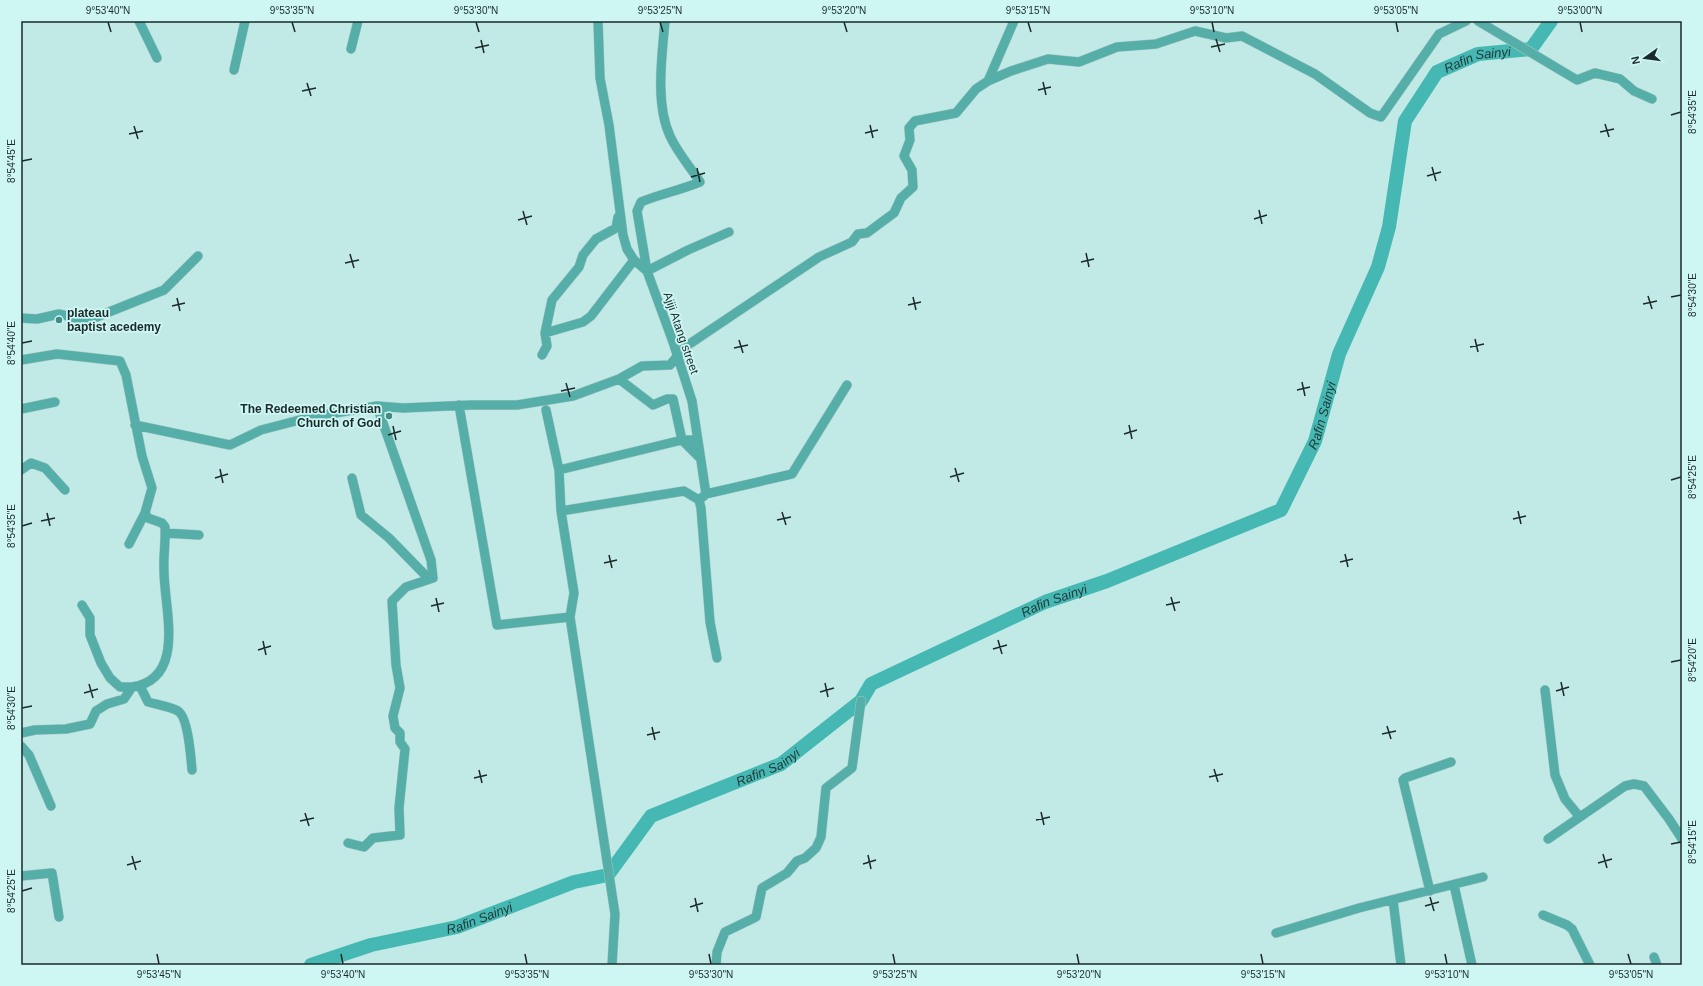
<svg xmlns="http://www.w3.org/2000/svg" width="1703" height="986" viewBox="0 0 1703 986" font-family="Helvetica,sans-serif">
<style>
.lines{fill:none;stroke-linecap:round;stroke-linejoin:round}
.river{stroke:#46b8b3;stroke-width:14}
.street-casing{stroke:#a3c7c5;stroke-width:10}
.street{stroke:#56aea9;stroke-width:9}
.ticks{fill:none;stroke:#1a2a29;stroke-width:1.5}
.poi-dot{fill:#438a86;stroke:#cef7f4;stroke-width:1.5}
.labels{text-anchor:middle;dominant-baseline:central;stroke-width:3.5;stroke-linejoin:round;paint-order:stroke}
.poi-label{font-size:12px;font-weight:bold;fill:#1a2a29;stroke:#cef7f4;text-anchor:start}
.street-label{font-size:12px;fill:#1a2a29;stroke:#cef7f4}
.water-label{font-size:13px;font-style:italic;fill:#223b3a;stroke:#cef7f4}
.neatline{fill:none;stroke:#1a2a29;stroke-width:1.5}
.ticks-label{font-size:10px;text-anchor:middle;fill:#1a2a29}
</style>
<rect width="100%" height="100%" fill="#c1eae7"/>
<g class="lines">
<path class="river" id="s1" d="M311,965L371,945L457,927L574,882L608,875L651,816L781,764L861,701L871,684L1045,602L1107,581L1281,510L1315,441L1339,354L1378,267L1389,227L1405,121L1437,72L1478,54L1531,49L1551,21"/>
<defs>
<path id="street" d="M139,21L157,58
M598,21L600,78L609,125L623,235L627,249L634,260L647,271L673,342L692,401L706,494L699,500L701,508L710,622L717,658
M665,21C662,56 655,104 670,136C677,152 691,168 700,182C681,190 660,194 641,202L637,211L647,271L688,250L729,232
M1478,21L1577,80L1595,73L1620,79L1634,91L1652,99
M351,49L358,21
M234,70L245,21
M988,81L1014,21
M21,318L37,319L59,314L76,318H94L164,290L198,256
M545,333L583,322L591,316L634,260
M542,355L547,346L545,333L552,300L579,267L583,255L596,239L616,228L618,217
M21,360L57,354L120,361L126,375L142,456L152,488L145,513L148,518L162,523L165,527C166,542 163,556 164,571C164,608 187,679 132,687L124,699L107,704L96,711L90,724L66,729L35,730L21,733
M619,379L653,405L667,399H673L682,440L699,457
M459,405L497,625L570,617
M21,409L55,402
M546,410L559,470L561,511L574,593L570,617L615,914L612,965
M135,425L230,445L261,430L311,417L377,406L403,408L471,405H517L573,396L619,379L642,366L670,365L685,347L819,257L852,242L858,234L867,233L894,213L901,198L913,187L912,170L904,156L910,140L909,128L915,121L956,113L976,89L988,81L1011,71L1048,59L1079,62L1117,47L1156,44L1195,31L1226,38L1242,36L1315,74L1370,113L1381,117L1439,34L1466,21
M21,470L31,463L45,468L65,490
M559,470L682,440H698
M352,478L361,515L389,538L429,579
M706,494L792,474L847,385
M561,511L684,491L699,500
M165,533L199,535
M129,544L145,513
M82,605L90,618V635L101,663L110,678L120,687H132
M140,686L148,702C155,704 172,707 178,711C188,717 191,758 192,770
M1545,690L1555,775L1565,799L1579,816
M21,746L29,755L51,806
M1548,839L1625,786L1634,784L1644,786L1669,819L1682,839
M348,843L364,847L373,838L400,835L399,808L405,749L400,742V733L395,728L393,716L400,688L396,665L392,601L406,587L433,578L431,560L377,406
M21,876L52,873L59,917
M1454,885L1472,965
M1430,891L1403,780L1405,778L1451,762
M1393,900L1401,965
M1543,915L1567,925L1572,929L1590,965
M1276,933L1359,908L1483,877
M1654,957L1657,965
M716,965L717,952L725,932L756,917L762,888L787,873L797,861L805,858L816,848L821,837L826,788L852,768L861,701"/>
</defs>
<use href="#street" class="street-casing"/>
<use href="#street" class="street"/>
</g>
<path class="ticks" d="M108,22L111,32M292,22L295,32M476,22L479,32M660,22L663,32M844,22L847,32M1028,22L1031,32M1212,22L1214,32M1396,22L1398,32M1580,22L1582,32M1216,39L1220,52M481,40L484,53M1211,47L1225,44M475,48L489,45M1043,82L1046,95M307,83L311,96M1038,90L1051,87M302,91L316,88M1671,115L1681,112M1605,124L1609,137M870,125L873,138M134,126L138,139M1600,132L1614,129M865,133L878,130M129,134L143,131M22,161L32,159M1432,167L1436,181M697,168L700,182M1427,176L1441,172M691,177L705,173M1259,210L1262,224M523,211L527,225M1254,219L1267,215M518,220L532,216M1086,253L1089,267M350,254L354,268M1081,262L1094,259M345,263L359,260M1648,296L1652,309M913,297L916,310M1671,297L1681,295M177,298L180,311M1643,304L1657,301M908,305L921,302M172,306L185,303M1475,339L1478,352M739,340L743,353M22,343L32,341M1470,347L1484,344M734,348L748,345M1302,382L1305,396M566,383L570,397M1297,390L1310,387M561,391L575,388M1129,425L1132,439M393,426L396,440M1124,434L1137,430M388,435L401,431M955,468L959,482M220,469L223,483M950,477L964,473M215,478L228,474M1671,480L1681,477M1518,511L1521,524M782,512L786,525M47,513L50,526M1513,519L1526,516M777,520L791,517M41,521L55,518M22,526L32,523M1345,554L1348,567M609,555L612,568M1340,562L1353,559M604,563L617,560M1171,597L1175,611M436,598L439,612M1166,605L1180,602M431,606L444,603M998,640L1002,654M263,641L266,655M993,649L1007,645M258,650L271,646M1671,662L1681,660M1561,682L1564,696M825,683L828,697M89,684L93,698M1556,691L1569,687M820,692L834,688M84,693L98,689M22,708L32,706M1387,726L1391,739M652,727L655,740M1382,734L1396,731M647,735L660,732M1214,769L1218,782M479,770L482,783M1209,777L1223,774M474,778L487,775M1041,812L1044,825M305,813L309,826M1036,820L1050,817M300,821L314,818M1671,844L1681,842M1603,854L1607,868M868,855L871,869M132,856L136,870M1598,863L1612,859M863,864L876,860M127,865L141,861M22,891L32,888M1430,897L1434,911M695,898L698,912M1425,906L1439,902M690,907L703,903M157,954L159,964M341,954L343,964M525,954L527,964M709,954L711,964M893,954L895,964M1077,954L1079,964M1261,954L1263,964M1445,954L1447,964M1628,954L1631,964"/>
<g class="poi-dot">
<circle cx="59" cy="320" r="4"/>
<circle cx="389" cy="416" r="4"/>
</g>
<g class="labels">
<g class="poi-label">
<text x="67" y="313">plateau<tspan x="67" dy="14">baptist acedemy</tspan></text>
<text x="381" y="409" text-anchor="end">The Redeemed Christian<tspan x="381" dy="14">Church of God</tspan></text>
</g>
<g class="street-label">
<text transform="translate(681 333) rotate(71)">Ajiji Atang street</text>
</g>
<g class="water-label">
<text stroke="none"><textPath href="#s1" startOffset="1604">Rafin Sainyi</textPath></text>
<text stroke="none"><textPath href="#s1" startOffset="1195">Rafin Sainyi</textPath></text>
<text stroke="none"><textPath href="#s1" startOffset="847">Rafin Sainyi</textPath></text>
<text stroke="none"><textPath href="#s1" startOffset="511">Rafin Sainyi</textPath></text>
<text stroke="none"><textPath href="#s1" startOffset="175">Rafin Sainyi</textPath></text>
</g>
</g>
<rect width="1703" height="986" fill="none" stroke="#cef7f4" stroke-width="44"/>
<g transform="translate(1645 58) rotate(256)" stroke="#cef7f4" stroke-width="3" paint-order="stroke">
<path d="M0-3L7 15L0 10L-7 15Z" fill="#1a2a29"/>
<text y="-6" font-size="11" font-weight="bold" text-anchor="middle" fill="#1a2a29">N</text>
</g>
<rect x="22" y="22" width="1659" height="942" class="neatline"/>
<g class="ticks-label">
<text x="108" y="14">9°53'40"N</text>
<text x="292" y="14">9°53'35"N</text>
<text x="476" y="14">9°53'30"N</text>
<text x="660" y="14">9°53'25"N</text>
<text x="844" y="14">9°53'20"N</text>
<text x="1028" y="14">9°53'15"N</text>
<text x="1212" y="14">9°53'10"N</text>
<text x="1396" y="14">9°53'05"N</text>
<text x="1580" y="14">9°53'00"N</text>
<text transform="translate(1692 112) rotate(-90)" y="4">8°54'35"E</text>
<text transform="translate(11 161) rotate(-90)" y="4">8°54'45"E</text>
<text transform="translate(1692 295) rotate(-90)" y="4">8°54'30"E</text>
<text transform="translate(11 343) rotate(-90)" y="4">8°54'40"E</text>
<text transform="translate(1692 477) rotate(-90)" y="4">8°54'25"E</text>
<text transform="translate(11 526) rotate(-90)" y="4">8°54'35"E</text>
<text transform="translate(1692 660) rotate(-90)" y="4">8°54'20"E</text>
<text transform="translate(11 708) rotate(-90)" y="4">8°54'30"E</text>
<text transform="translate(1692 842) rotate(-90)" y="4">8°54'15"E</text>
<text transform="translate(11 891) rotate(-90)" y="4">8°54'25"E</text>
<text x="159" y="978">9°53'45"N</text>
<text x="343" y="978">9°53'40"N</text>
<text x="527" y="978">9°53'35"N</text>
<text x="711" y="978">9°53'30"N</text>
<text x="895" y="978">9°53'25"N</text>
<text x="1079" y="978">9°53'20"N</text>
<text x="1263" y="978">9°53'15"N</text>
<text x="1447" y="978">9°53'10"N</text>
<text x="1631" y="978">9°53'05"N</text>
</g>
</svg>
